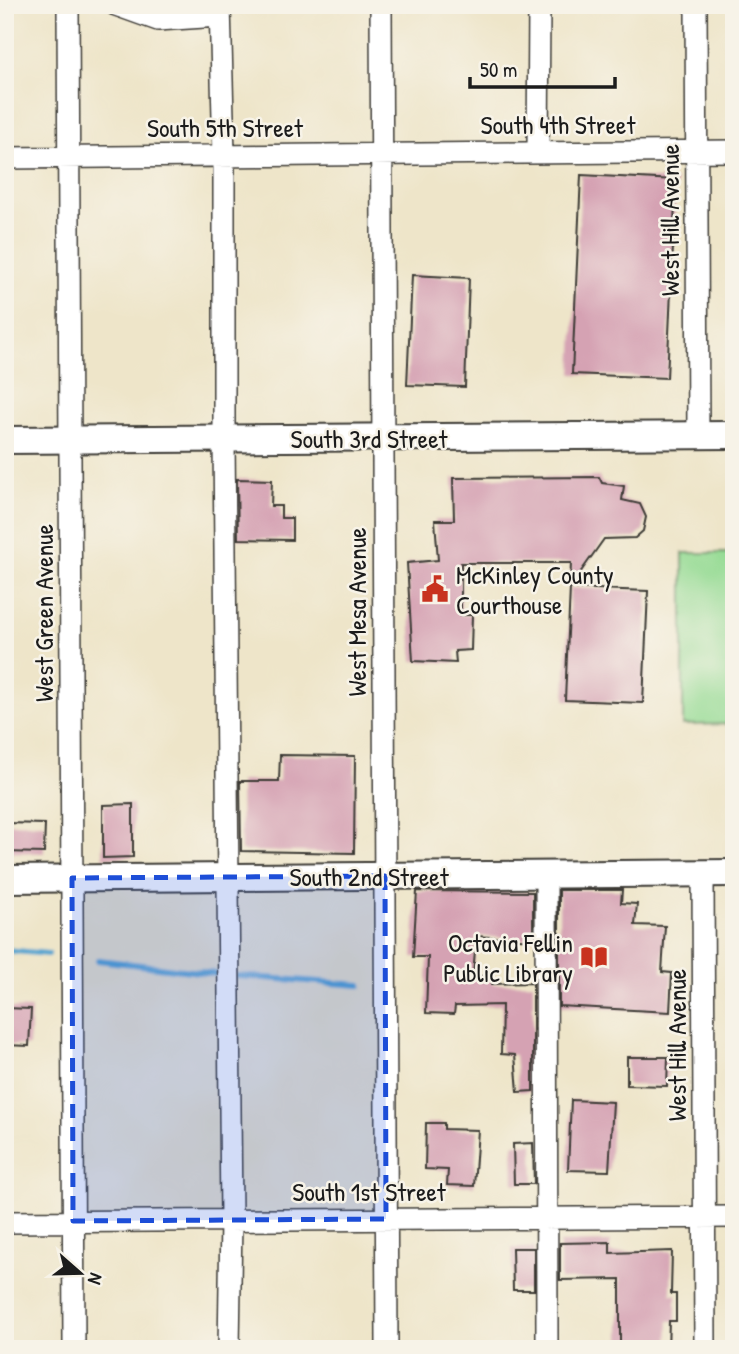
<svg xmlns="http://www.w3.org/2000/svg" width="739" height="1354" viewBox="0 0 739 1354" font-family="'Patrick Hand',sans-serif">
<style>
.green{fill:#96db94;stroke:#597c58;stroke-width:2}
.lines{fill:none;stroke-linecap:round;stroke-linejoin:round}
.stream{stroke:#57a5d0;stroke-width:6}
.building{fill:#d5a2b3}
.minor-casing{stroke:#3c3a36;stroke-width:24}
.major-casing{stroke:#3c3a36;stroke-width:30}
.minor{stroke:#fff;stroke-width:21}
.major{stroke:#fff;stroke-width:26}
.marked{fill:#1d4ed8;fill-opacity:0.2;stroke:#1d4ed8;stroke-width:5;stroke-dasharray:14 9;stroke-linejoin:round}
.labels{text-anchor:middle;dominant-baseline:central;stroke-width:5;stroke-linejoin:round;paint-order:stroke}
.street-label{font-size:26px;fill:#1c1c1c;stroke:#f7f3e8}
.poi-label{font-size:26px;fill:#1c1c1c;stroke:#f7f3e8;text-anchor:start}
</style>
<rect width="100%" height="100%" fill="#f7f3e8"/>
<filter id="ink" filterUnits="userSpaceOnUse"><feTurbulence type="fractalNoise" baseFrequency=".0143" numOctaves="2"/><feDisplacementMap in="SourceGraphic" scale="14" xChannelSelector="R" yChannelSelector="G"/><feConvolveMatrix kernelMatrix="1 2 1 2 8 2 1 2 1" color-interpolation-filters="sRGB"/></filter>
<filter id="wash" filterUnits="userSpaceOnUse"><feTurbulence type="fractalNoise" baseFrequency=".00686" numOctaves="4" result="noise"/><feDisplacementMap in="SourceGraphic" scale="28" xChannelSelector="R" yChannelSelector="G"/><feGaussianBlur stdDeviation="1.57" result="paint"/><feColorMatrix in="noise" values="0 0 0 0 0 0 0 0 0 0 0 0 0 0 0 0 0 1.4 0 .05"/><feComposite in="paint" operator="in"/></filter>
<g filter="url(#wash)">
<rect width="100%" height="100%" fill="#eee5c9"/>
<path class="green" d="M683,553H734V724L683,725Z"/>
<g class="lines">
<path class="stream" d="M5,950L48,954
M98,960L217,974
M238,976L360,985"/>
</g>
<g id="blocks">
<path class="building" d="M581,175L676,180L667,378L572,374Z
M412,275L469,278L465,387L407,385Z
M599,477L602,483L624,486L622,500L640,504L646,517L643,531L635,538L604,539L570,587L571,563H461V615H472L471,650L455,651L456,663L413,661L407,563L438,560L435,520H454L453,478Z
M237,479L272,480L271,506H281V518H292V540L238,539Z
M570,588L648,591L643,703L565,700Z
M280,755L355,756L354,853L241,851L240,781H279Z
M133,804V857L103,858V805Z
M5,823L45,824L44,853L5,852Z
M559,890H622L621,903L637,904L635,925L665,926L662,972L672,973L670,1012L559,1006Z
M417,891L533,892V940L476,936L473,976H491L492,984L533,983V1091L518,1092L515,1055L501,1054L502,1005L455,1006L454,1014L426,1013L428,957H413Z
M5,1008L31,1009L29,1046L5,1045Z
M627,1057H668L667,1086L627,1085Z
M571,1100L613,1102L609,1171L568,1170Z
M426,1123H444V1129L478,1130L474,1186L447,1185L448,1170L425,1169Z
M533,1143L534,1184H514L513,1144Z
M610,1242V1253L672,1251L671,1294H676V1321H669L668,1349H620V1279L560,1280V1243Z
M512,1248H534V1290H513Z"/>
</g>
</g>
<g filter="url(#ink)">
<use href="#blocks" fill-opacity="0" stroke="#3c3a36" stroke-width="2"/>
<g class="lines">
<defs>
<path id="minor" d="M68,5L74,1349
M116,5L158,20L220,16
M220,5L224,155V439L231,1220L229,1349
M381,5L387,1349
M696,5L698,435
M538,152L539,5
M5,158L734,151
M703,874L705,1349
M546,875L547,1349
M5,1222L734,1217"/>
<path id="major" d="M5,440L734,435
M5,879L734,873"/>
</defs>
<use href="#minor" class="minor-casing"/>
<use href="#major" class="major-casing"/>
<use href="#minor" class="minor"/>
<use href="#major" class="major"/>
</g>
</g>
<path class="marked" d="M385,876L386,1219L73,1221L72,878Z"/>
<defs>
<symbol id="civic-bare" viewBox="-9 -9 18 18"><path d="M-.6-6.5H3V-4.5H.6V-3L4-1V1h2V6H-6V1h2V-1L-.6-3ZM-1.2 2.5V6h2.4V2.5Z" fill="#c8321e" stroke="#f7f3e8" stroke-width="2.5" paint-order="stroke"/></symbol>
<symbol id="library-bare" viewBox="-9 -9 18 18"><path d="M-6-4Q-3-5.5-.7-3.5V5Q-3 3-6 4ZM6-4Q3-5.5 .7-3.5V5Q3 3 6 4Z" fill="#c8321e" stroke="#f7f3e8" stroke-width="2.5" paint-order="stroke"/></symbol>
</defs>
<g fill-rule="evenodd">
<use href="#civic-bare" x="416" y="570" width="38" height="38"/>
<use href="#library-bare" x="575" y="938" width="38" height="38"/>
</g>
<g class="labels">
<g class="street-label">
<text x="558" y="124">South 4th Street</text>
<text x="225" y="127">South 5th Street</text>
<text transform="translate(669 220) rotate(-90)">West Hill Avenue</text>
<text x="369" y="438">South 3rd Street</text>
<text transform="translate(356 612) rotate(-90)">West Mesa Avenue</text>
<text transform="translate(43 613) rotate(-90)">West Green Avenue</text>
<text x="369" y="876">South 2nd Street</text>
<text transform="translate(676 1045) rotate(-90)">West Hill Avenue</text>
<text x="369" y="1191">South 1st Street</text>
</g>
<g class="poi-label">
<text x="456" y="574">McKinley County<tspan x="456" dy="30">Courthouse</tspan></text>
<text x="573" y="942" text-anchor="end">Octavia Fellin<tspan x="573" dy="30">Public Library</tspan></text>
</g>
</g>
<rect width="739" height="1354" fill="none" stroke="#f7f3e8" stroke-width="28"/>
<g transform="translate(80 1273) rotate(110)" stroke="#f7f3e8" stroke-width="5" paint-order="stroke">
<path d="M0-5L12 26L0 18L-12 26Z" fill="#1c1c1c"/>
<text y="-10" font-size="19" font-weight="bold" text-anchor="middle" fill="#1c1c1c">N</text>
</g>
<path d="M470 77v10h145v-10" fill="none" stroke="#1c1c1c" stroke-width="3.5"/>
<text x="480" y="77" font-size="21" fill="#1c1c1c" stroke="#f7f3e8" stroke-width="5" paint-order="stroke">50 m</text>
</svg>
